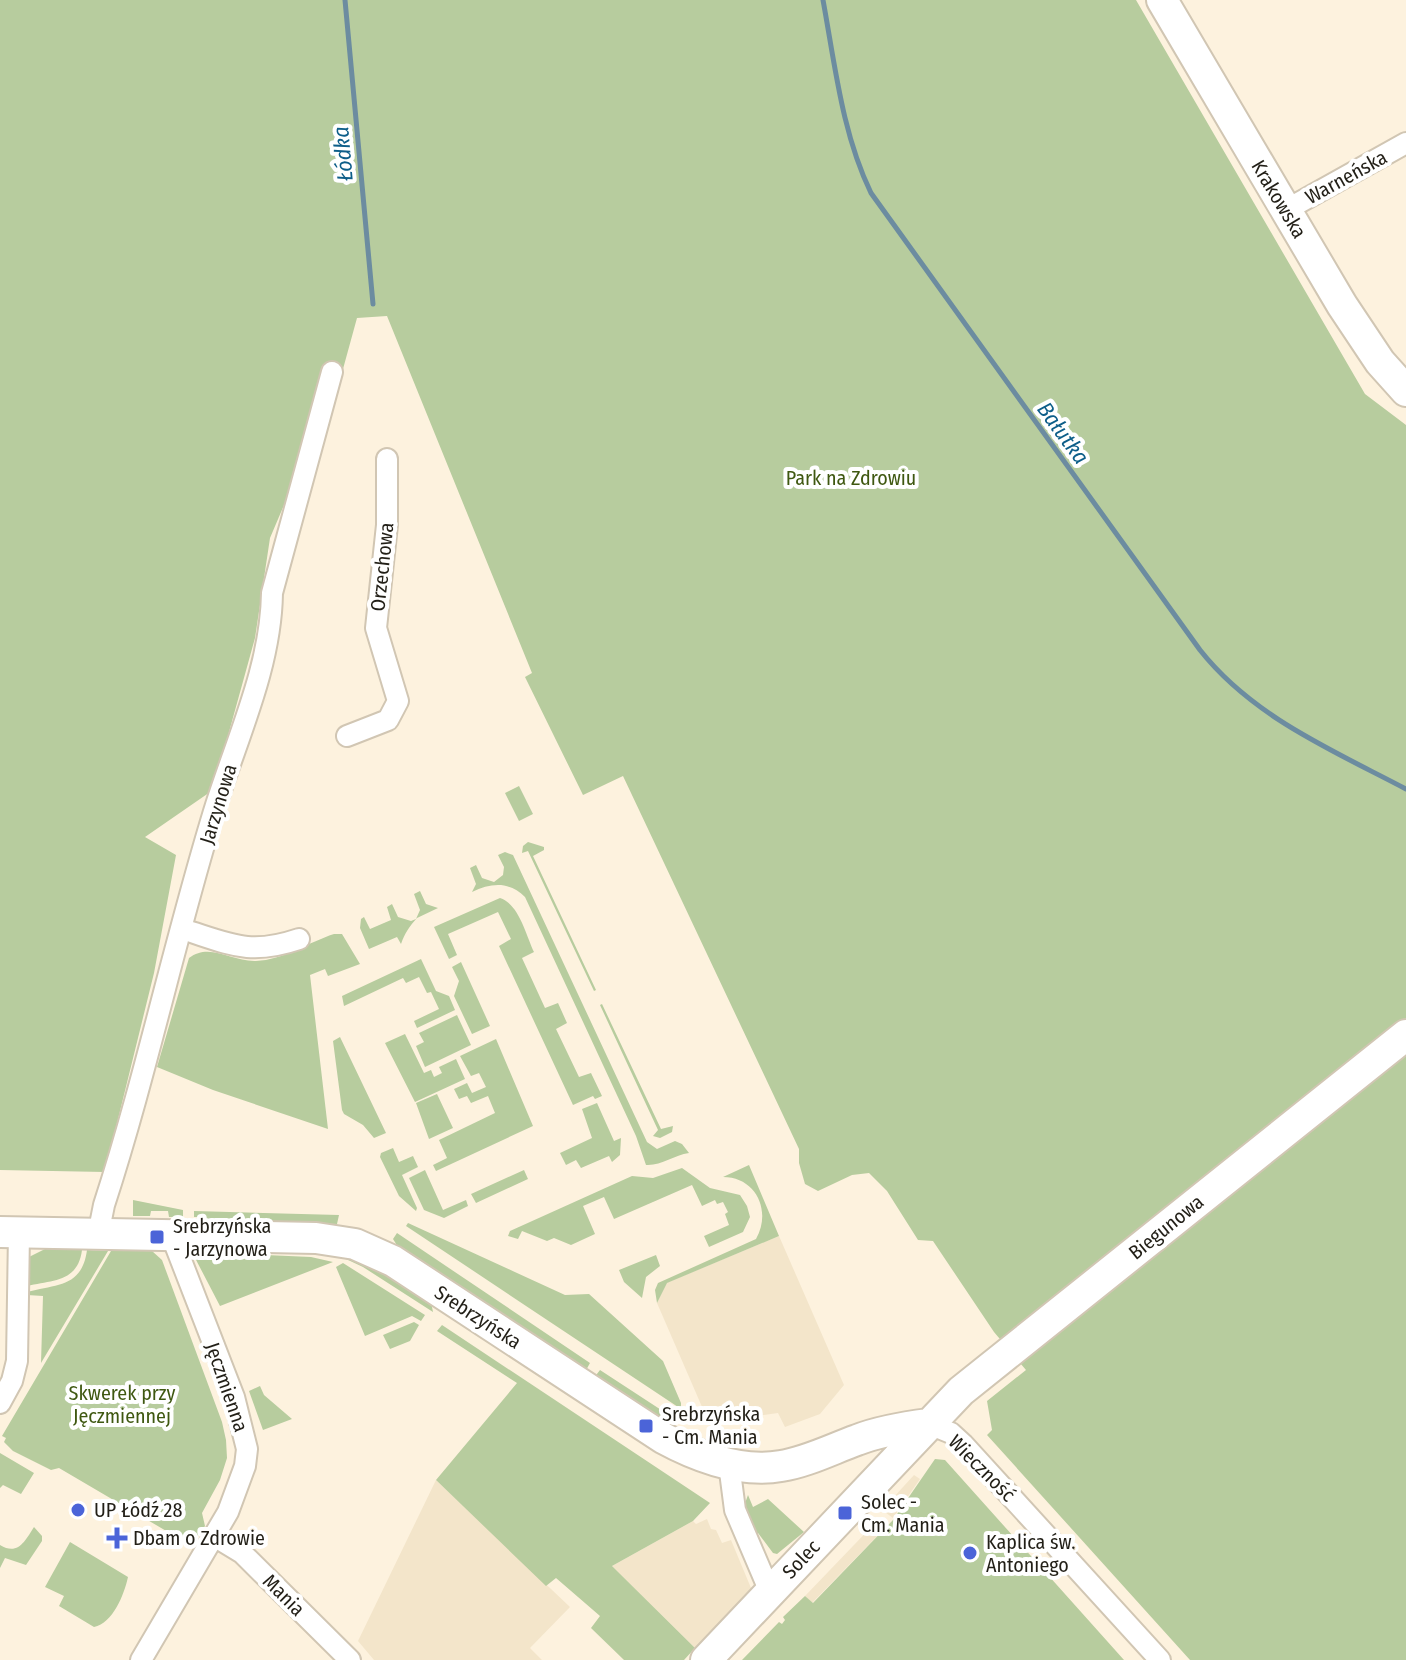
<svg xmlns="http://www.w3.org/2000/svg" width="1406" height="1660" viewBox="0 0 1406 1660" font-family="'Fira Sans Condensed',sans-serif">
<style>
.built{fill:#f3e5ca}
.green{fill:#b7cc9e}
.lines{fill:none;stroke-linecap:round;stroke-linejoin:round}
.stream{stroke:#6c8ca0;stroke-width:5}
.street-casing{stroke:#d1c6b3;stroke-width:24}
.secondary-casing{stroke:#d1c6b3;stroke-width:34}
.street{stroke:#fff;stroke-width:20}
.secondary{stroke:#fff;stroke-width:30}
.poi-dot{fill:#4b64d8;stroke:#fff;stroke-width:3}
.labels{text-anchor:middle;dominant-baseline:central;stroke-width:8;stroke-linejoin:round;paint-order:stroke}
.street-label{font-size:20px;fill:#221f17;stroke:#fff}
.park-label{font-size:20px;fill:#3f5811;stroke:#fff}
.poi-label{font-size:20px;fill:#221f17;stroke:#fff;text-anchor:start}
.water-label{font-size:22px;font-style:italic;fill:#0d5e89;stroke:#fff}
</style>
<rect width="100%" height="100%" fill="#fdf2de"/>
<path class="built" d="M779,1236L844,1385L820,1414L785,1427L778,1413L709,1423L657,1303L666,1283Z
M914,1475L920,1479L893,1518L882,1510Z
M436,1480L570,1607L530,1648L542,1660H374L358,1641Z
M707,1519L711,1529L716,1530L722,1543L731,1540L751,1588L750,1594L695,1648L612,1566L693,1521L696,1524Z
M877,1521L885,1528L812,1603L805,1596Z"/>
<path class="green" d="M0,0H1136L1365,394L1406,425V1660H1190L987,1435L992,1430L987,1401L1026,1370L994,1332L933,1241L918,1240L887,1191L869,1173L852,1175L818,1191L805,1184L799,1163V1149L623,776L583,795L525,677L532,673L387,316L357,318L343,369L329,368L318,386L302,448L301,465L270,538L255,638L213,790L145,837L176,855L154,973L105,1172L0,1170Z
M519,786L533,814L519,821L505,793Z
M528,842L544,847V850L533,856L596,990L594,991L528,851L522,853L523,846Z
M505,852L513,855L647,1142L657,1149L675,1141L682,1144L689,1153C674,1155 661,1166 646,1165L636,1136L525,897C509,881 491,883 472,892L476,884L470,868L476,865L482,878L494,882L503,875L504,867L498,855Z
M420,891L426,904L438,908L417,918C409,927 405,933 401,944L397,937L369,949L360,928L361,919L364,917L370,929L391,920L387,907L392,904L398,917L411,921L416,919L420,910L414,894Z
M500,898C519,904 526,935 534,952L522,958L545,1008L558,1003L567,1023L556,1029L579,1077L591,1073L602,1096L595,1099L593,1096L573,1105L499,946L511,939L498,912L448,934L457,955L449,959L434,927Z
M334,934H342L360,964L328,976L325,969L310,975L328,1129L213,1090L157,1067L189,958C210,942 232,962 256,961C283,960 309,942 334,934Z
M421,959L436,991L449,996L455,1010L417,1028L414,1021L439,1009L431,992L427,993L419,977L406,983L403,978L344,1006L342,996Z
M461,962L490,1026L472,1034L454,996L459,981L452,967Z
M602,1004L661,1129L673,1126L672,1132L660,1138L653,1136L658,1130L600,1005Z
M457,1015L471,1045L425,1067L416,1046L424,1042L419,1033Z
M405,1034L424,1073L431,1070L434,1077L442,1073L439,1067L456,1059L465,1079L415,1102L385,1043Z
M340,1037L386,1133L374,1138L363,1125L344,1114L342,1110L333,1041Z
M496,1039L533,1126L436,1171L433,1165L447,1158L439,1140L495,1113L488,1096L471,1103L467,1096L459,1099L454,1089L467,1083L472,1093L486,1087L479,1073L471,1076L460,1056Z
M437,1094L453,1128L429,1139L416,1103Z
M597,1103L614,1141L621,1138L620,1155L612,1162L609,1156L581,1168L576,1160L566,1165L560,1153L592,1138L582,1109Z
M393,1148L399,1162L413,1156L418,1167L402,1175L417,1208L416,1211L399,1196L380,1157L381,1153Z
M749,1165L779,1236L667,1283L657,1303L655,1290L658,1283L756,1239C772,1211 756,1177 723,1177Z
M682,1168L710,1188L740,1195L747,1206L750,1217L743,1232L709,1247L704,1236L729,1225L725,1214L728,1212L723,1202L717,1204L715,1200L702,1206L692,1185L614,1219L604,1197L583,1206L595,1234L571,1245L554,1238L547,1241L522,1231L518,1239L508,1236L510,1231L632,1176L653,1178Z
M425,1170L443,1210L466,1200L468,1206L444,1218L424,1210L409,1178Z
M524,1170L528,1179L476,1203L471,1194Z
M133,1200L183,1210V1217H169L168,1211H151L150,1216H133Z
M194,1211L339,1215L337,1224L201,1221V1217H194Z
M408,1223L565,1295L589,1294L663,1361L681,1403V1409L406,1226Z
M397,1233L590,1363L585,1372L398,1247L393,1239Z
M45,1249L82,1250C78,1282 53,1280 27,1286L29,1257Z
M87,1250L108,1251L41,1363L43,1296L27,1295V1292C58,1284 82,1287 87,1250Z
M111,1251H152L162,1260L222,1422L226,1440L227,1458L220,1480L202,1513L205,1526L197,1537H188L185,1542L59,1468L51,1470L13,1451L4,1442L6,1438L2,1436Z
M329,1251L370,1262L431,1302L433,1312L363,1267Z
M196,1252L311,1257L333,1262L220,1306L194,1256Z
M656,1255L660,1266L646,1277L642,1298L624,1282L619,1270Z
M343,1263L425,1315L421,1321L412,1316L365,1336L336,1267Z
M414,1322L419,1325L410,1341L390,1349L383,1335Z
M442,1325L710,1503L693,1521L612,1566L695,1648L684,1660H624L591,1628L600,1616L556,1578L546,1586L436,1480L517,1383L437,1331Z
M600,1370L675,1419L668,1426L593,1379Z
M260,1386L264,1395L292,1419L263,1430L249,1391Z
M0,1453L34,1473L21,1494L3,1485L0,1488Z
M935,1459L945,1460L1124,1660H742L779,1622L782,1624L785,1620L783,1617L805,1596L813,1603L893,1520Z
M748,1495L753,1507L768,1499L804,1532L777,1554L773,1553L758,1533L754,1535L744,1506Z
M34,1527L42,1536V1541L26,1565L5,1558L0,1568V1545C18,1556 25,1541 34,1527Z
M70,1542L128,1577C124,1595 113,1623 94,1627L59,1606L64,1596L45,1587Z"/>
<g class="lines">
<path class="stream" d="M345,0L373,304
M823,0C835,65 842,133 871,193L1200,650C1253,717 1332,750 1406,789"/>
<defs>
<path id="street" d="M1286,210L1406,143
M347,736L388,720L398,701L376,628L387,525V459
M182,929C230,944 249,956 299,939
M98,1235L104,1205C147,1073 175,937 216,805C238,736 271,666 272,593L332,372
M0,1403L12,1381L17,1361L19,1233
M929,1424L951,1433L963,1444L1160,1660
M729,1464L735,1510L770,1592
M214,1536L242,1553L350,1660
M141,1660L228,1512L245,1466L247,1449L234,1397L172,1237"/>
<path id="secondary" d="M1162,0L1342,305L1380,362L1406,391
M0,1232L316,1238L355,1244L393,1261L663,1438C698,1457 741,1473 781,1466C807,1462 832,1449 857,1440C880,1431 905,1427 929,1424
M706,1660L961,1391L1406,1035"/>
</defs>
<use href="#street" class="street-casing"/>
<use href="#secondary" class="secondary-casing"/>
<use href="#street" class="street"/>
<use href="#secondary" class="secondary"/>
</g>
<g class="poi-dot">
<rect x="149" y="1229" width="16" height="16" rx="4"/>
<rect x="638" y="1418" width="16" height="16" rx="4"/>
<circle cx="78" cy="1510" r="8"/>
<rect x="837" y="1505" width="16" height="16" rx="4"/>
<path d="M113 1526h8v8h8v8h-8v8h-8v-8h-8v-8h8z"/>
<circle cx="970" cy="1553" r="8"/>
</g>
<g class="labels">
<g class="street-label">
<text transform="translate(1346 177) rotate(-29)">Warneńska</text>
<text transform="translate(1279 199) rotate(59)">Krakowska</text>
<text transform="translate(382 567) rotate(-84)">Orzechowa</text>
<text transform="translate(218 804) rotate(-73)">Jarzynowa</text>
<text transform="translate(1166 1227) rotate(-39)">Biegunowa</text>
<text transform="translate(478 1317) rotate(33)">Srebrzyńska</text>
<text transform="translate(227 1387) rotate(71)">Jęczmienna</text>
<text transform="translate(982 1468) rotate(45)">Wieczność</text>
<text transform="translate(801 1559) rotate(-47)">Solec</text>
<text transform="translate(284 1595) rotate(45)">Mania</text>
</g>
<g class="park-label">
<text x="851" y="478">Park na Zdrowiu</text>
<text x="122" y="1393">Skwerek przy<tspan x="122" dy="23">Jęczmiennej</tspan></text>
</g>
<g class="poi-label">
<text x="173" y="1226">Srebrzyńska<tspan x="173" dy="23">- Jarzynowa</tspan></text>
<text x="662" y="1414">Srebrzyńska<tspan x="662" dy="23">- Cm. Mania</tspan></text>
<text x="861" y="1502">Solec -<tspan x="861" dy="23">Cm. Mania</tspan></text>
<text x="94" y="1510">UP Łódź 28</text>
<text x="133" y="1538">Dbam o Zdrowie</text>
<text x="986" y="1542">Kaplica św.<tspan x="986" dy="23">Antoniego</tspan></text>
</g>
<g class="water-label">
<text transform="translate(343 154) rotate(-95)">Łódka</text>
<text transform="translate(1063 433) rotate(54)">Bałutka</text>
</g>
</g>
</svg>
